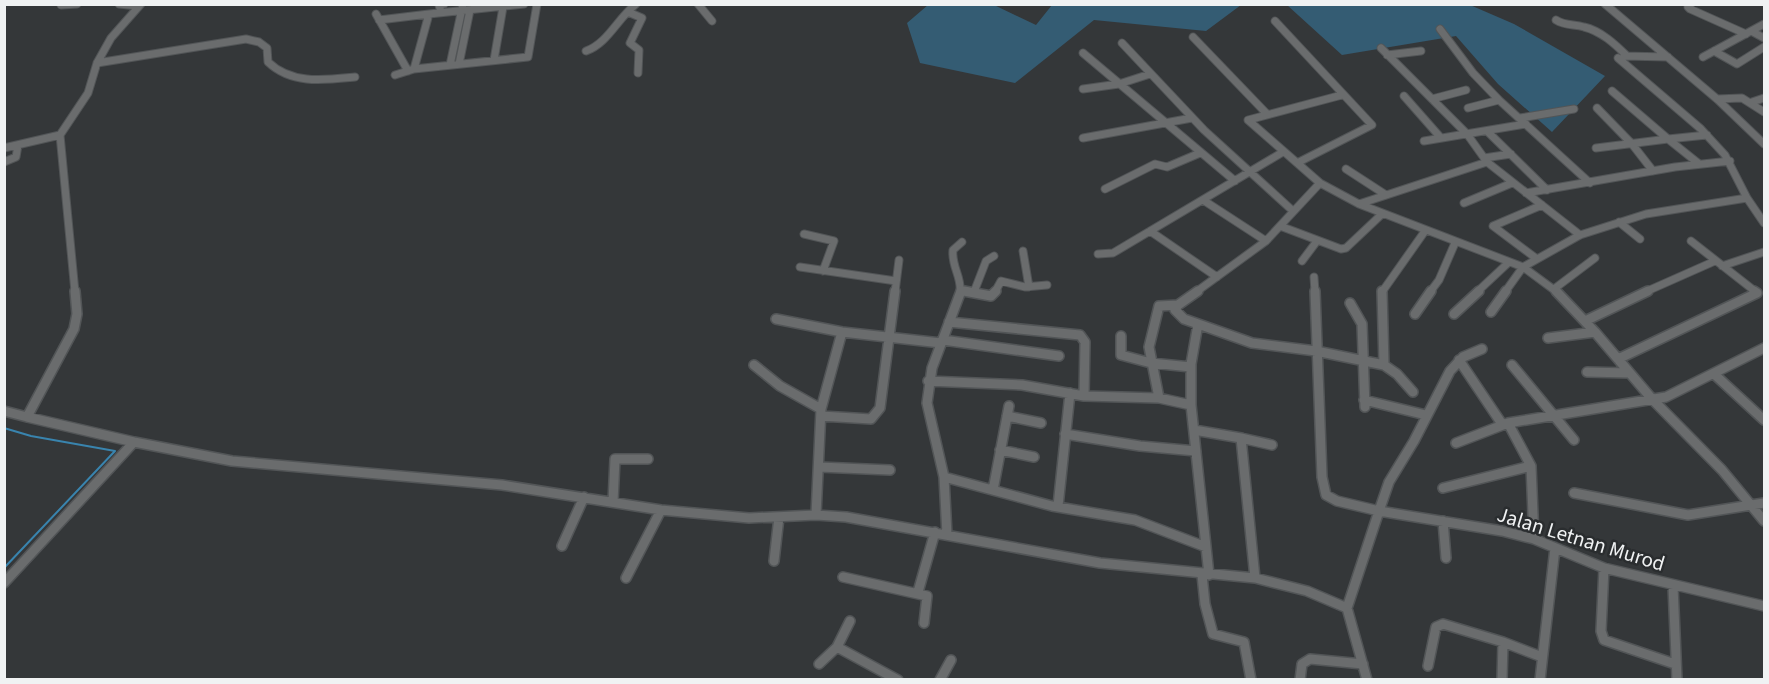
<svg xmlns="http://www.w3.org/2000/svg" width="1769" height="684" viewBox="0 0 1769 684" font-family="'Source Sans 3',sans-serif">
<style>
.green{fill:#345c73}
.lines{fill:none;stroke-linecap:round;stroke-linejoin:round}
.stream{stroke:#3984ae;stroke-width:2}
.minor-far1-casing{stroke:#525557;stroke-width:9}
.minor-casing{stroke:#525557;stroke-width:12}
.minor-far1{stroke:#6a6c6d;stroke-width:7}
.minor{stroke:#6a6c6d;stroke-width:9}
.labels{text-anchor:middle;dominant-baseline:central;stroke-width:5;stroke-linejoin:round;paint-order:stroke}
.street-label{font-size:21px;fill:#f0f2f3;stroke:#2a2d2f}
</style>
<rect width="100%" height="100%" fill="#343739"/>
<path class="green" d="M928,5H994L1036,25L1052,5H1241L1206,31L1094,20L1015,83L920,63L907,23Z
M1287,5H1470L1514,24L1605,76L1552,132L1498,84L1456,36L1342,55Z"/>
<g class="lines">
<path class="stream" d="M4,428L31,436L115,451L4,568"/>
<defs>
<path id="minor-far1" d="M119,4L138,6
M698,4L712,21
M1605,4L1717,99L1764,144
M1691,4L1688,7L1690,9L1746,34
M61,5L77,4
M441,12L439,5L444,4
M628,12L642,18L630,43L639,50L638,73
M376,14L408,71
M379,20L429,14
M1556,20C1565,26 1574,24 1584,27C1601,31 1615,44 1627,56
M1275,21L1372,125L1297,163
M1440,29L1473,73L1499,100L1590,183
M1753,32L1764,38
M1193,37L1267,114
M1122,43L1204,130L1293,211
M1381,48L1467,134L1487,162
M586,51C608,43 617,19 636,4
M1714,51L1737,64L1764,47
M1083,53L1235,181
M1387,55L1421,51
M1624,56L1668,57
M1703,57L1764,24
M1618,58L1701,129L1725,155L1747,198L1764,223
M494,60L503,7
M97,63L246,39L259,42L267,48L268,62C292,85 325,80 355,77
M459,64L470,10
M450,65L463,4
M414,69L528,57L537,4
M395,75L414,69L429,14L524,4
M1083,89L1119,84L1150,74
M1342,95L1248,120L1320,183L1359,204L1523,267L1557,292
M1404,96L1441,138
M1432,99L1466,90
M1717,99L1742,98L1764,112
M1752,102L1764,98
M1468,108L1499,100
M1597,108L1632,144L1653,171
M1520,118L1574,109
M1487,131L1547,190
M1083,138L1192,118
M1424,141L1526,124
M4,148L60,135
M1596,148L1668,139L1612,91
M1484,158L1511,154
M4,162L16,157L18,145
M1698,163L1668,139L1707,135
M1346,169L1386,195
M1105,189L1155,164L1167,167L1200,153
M1526,193L1675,167L1730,161
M1203,200L1266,241
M1464,203L1512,183
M1359,204L1487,162L1580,235
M1619,222L1640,239
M1280,226L1341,249L1346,248L1382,214
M1150,231L1217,277
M804,234L834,241L823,271
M1691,241L1756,292
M1023,251L1029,287
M1098,254L1113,253L1283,152
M1537,259L1493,226L1542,205
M1302,261L1317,241
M1722,266L1764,252
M800,267L896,281
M1314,277L1315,292
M1554,289L1595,258
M961,290L972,292
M75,292L60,135L88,93L97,63L111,38L141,4
M895,292L899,260
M960,292C962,277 951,266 953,250L962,242
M974,292L986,261L994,256
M995,292L1001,281L1025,287L1047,285
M1196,292L1266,241L1320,183
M1382,292L1425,231
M1430,292L1439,280L1455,243
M1477,292L1508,263
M1505,292L1523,267L1580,235L1646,214L1747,198
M1645,292L1715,261"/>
<path id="minor" d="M75,291L77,314L74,329L27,417L134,442L232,461L502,485L661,510L749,518L816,515L846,517L1100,563L1255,578L1307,591L1347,608L1367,680
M964,291L991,296L996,291
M1315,291L1322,477L1326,495L1337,501L1379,511L1389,482L1414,441L1450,371L1463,357L1482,349
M1382,291L1384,365
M1556,291L1595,332L1652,399L1722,470L1764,521
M974,293L975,291
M1350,303L1362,324L1365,407
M1178,305L1175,310L1184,319L1252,343L1316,351L1384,365L1397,374L1413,392
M1491,312L1506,291
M1415,314L1431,291
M1454,314L1479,291
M776,319L842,332L941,343
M1585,321L1648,291
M949,322L1080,335L1085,342L1084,396
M1198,324L1191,364V405L1209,575
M1121,336V355L1151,363L1191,367
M1548,338L1595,332
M943,340L1059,356
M1618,359L1757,293L1754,291
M1459,360L1502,424
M754,365L780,386L821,409
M1512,365L1574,440
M1587,372L1629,373
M1714,374L1764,420
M928,381L1022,385L1084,396L1159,398L1191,405
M1159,398L1149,347L1159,306L1178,305L1198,291
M1364,400L1426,415
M4,411L27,417
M821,416L871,419L880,408L895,291
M1007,416L1041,423
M1508,423L1531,466L1534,539
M1194,430L1241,438L1255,578
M1065,434L1140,446L1196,451
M1241,438L1272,445
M1456,443L1508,423L1666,397L1764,348
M1000,450L1034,457
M819,467L890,470
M944,477L1052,506L1135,520L1206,547
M1443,488L1531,466
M993,490L1009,406
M1574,493L1688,515L1764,503
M613,502L615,459H648
M1058,506L1070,393
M816,515L821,409L842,332
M1443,521L1446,558
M947,535L944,477L927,403L932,368L961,291
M562,546L584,497
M774,561L779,517
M1604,568L1601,631L1604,640L1675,664
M1202,575L1205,604L1213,634L1244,642L1251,680
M843,577L927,596L924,623
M626,578L661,510
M4,583L134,442
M1673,586L1677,680
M918,592L935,532
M1347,608L1379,511L1502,531L1534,539L1604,568L1764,606
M837,647L898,680
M819,664L837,647L850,621
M1428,666L1436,627L1443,624L1503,642L1542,657
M940,680L951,660
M1300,680L1302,664L1310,659L1363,664
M1502,680L1503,642
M1540,680L1555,548"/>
</defs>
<use href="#minor-far1" class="minor-far1-casing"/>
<use href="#minor" class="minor-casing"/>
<use href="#minor-far1" class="minor-far1"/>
<use href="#minor" class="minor"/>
</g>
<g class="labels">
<g class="street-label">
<text transform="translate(1581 539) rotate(17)">Jalan Letnan Murod</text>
</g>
</g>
<rect width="1769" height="684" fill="none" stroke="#f0f2f3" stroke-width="12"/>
</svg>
